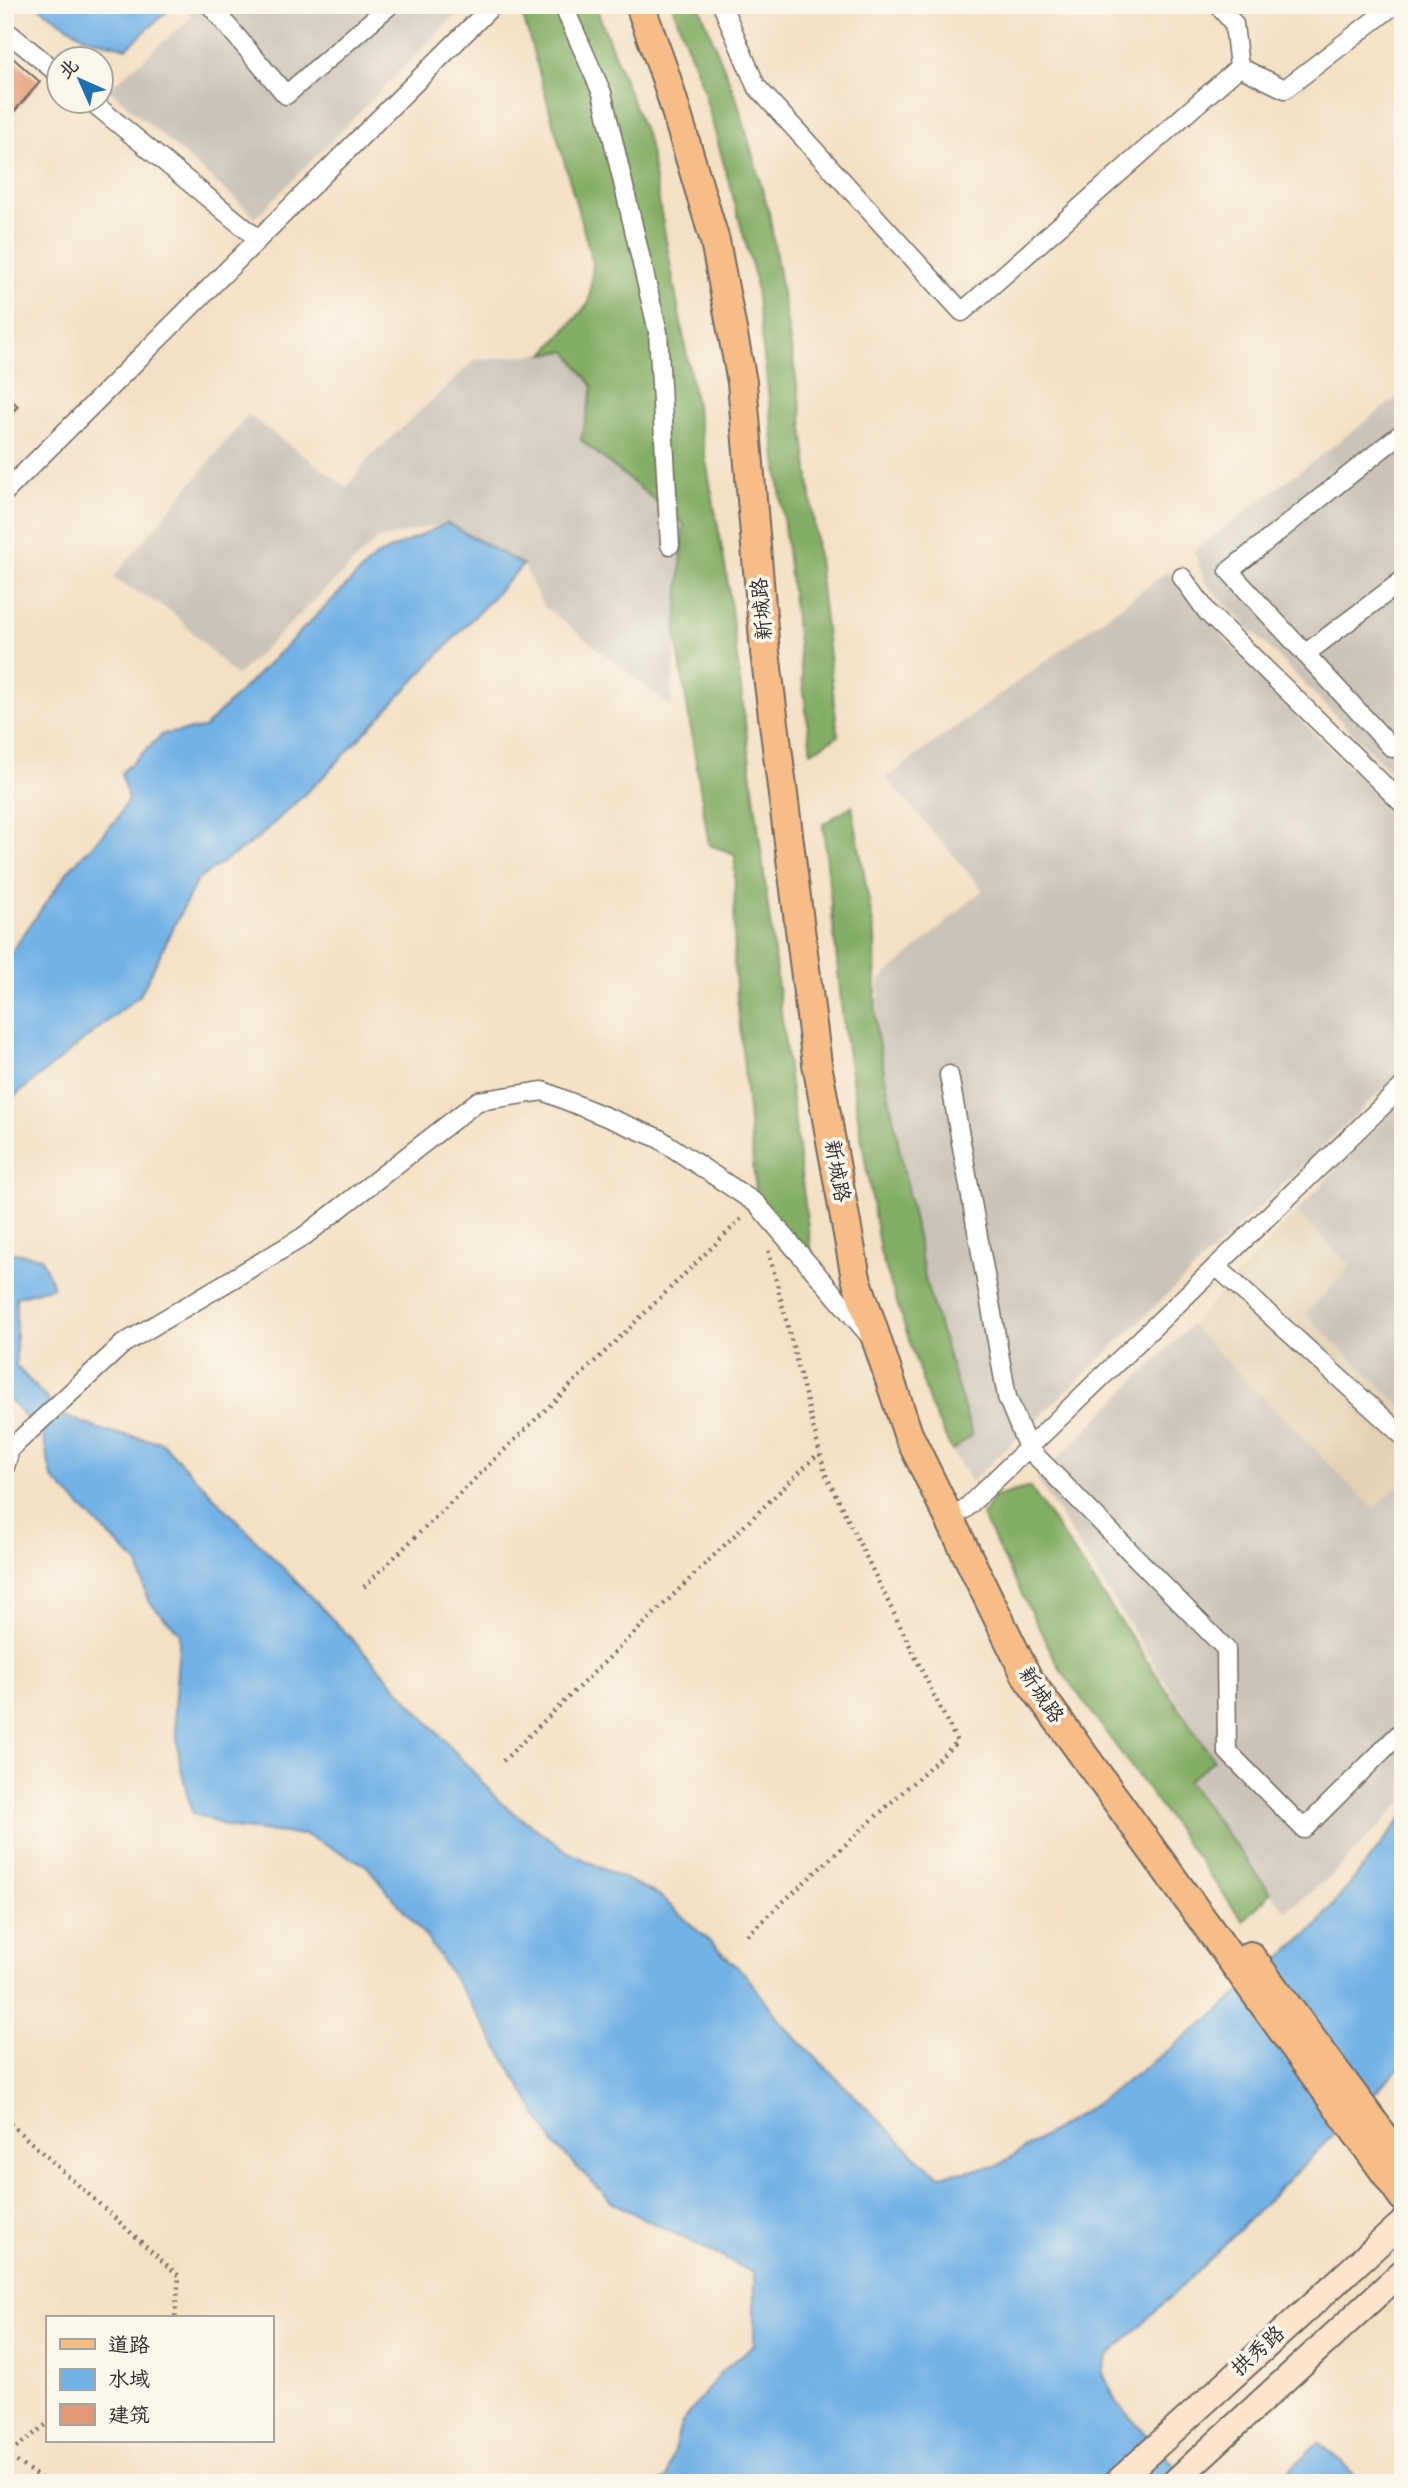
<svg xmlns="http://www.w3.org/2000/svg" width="1408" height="2488" viewBox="0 0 1408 2488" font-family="'Architects Daughter','LXGW WenKai TC',sans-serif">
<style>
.built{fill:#e4d1b4}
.industrial{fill:#cbc3b8}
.forest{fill:#83ad65;stroke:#576c48;stroke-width:2}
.water{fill:#73b2e6;stroke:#4f6e88;stroke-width:2}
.building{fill:#e39875}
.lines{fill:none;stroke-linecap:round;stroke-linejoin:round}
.street-casing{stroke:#716a61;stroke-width:21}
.secondary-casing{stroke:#716a61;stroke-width:28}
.primary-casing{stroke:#716a61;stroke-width:32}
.path{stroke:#716a61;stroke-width:4.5;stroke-dasharray:2 5;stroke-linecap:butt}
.street{stroke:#fff;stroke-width:18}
.secondary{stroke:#fce5cf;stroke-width:24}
.primary{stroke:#f7bd88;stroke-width:28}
.labels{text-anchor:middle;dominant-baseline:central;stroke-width:7;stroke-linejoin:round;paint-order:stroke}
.street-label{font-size:21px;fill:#2b2b2b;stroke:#fbf7ec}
</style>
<rect width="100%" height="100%" fill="#fbf7ec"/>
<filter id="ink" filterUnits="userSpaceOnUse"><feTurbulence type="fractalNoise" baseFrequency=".0143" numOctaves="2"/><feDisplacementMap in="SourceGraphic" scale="14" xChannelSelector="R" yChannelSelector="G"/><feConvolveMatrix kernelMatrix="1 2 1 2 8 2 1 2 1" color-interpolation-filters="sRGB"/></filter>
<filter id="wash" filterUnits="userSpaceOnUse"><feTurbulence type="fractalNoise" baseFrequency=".00686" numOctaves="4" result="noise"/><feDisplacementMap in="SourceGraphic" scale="28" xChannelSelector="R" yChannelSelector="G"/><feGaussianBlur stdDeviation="1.57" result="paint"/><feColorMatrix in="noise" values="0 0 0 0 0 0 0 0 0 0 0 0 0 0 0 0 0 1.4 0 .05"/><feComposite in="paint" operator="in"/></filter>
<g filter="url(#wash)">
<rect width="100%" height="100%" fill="#f4e0c5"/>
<path class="built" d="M1296,1212L1351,1266L1305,1314L1403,1408V1481L1374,1509L1191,1325Z"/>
<path class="industrial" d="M185,5H465L256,217L108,89L192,17Z
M567,351L593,387L581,440L684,524L671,706L543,606L523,565L447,523L378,539L236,676L172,612L113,578L248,415L347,487L367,460L475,360Z
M1403,393V784L1205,583L1194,551Z
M1167,572L1264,684L1403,821V1070L971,1482L952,1451L972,1435L926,1283L876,1031L880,980L983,890L886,778Z
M1403,1099V1408L1305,1314L1351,1266L1296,1212Z
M1191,1325L1374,1509L1403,1481V1801L1332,1875L1286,1912L1187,1781L1214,1759L1037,1479Z"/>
<path class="forest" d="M520,5H595L648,141L727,577L813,1269L757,1204L734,965L735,854L709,845L676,635L684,524L581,440L593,387L567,351L544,354L589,303L593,263Z
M672,5H699L738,103L769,213L801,409L838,736L811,752L754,273L702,85Z
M852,806L875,936L876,1031L926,1283L972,1435L952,1451L931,1407L880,1251L844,1031L823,824Z
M1030,1487L1214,1760L1187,1781L1271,1893L1243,1921L1060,1669L982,1516L994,1497Z"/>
<path class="water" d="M36,5H174L127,48L84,37Z
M447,523L523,565L326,774L257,839L197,880L140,995L5,1104V961L69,870L117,819L128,799L121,773L163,734L204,728L376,556Z
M5,1252L41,1257L53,1287L16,1297V1366L62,1415L104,1431L161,1442L371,1659L501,1803L568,1852L659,1895L745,1974L787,2029L915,2156L939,2175L997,2166L1103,2099L1208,2020L1316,1927L1403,1817V2064L1204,2265L1107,2357L1103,2373L1116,2402L1191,2483H660L667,2478L681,2424L722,2371L754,2345V2273L613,2203L555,2145L485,2026L427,1938L366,1865L305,1835L232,1828L192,1813L180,1764L174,1709L180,1633L148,1601L138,1564L52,1478L43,1435L5,1395Z
M1319,2442L1363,2483H1276Z"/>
<g id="blocks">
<path class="building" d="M5,51L40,82L5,122Z
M5,395L18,406L5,419Z"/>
</g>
</g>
<g filter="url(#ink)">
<use href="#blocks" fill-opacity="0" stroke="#716a61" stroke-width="2"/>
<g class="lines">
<defs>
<path id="street" d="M210,5L286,95L390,5
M563,5L602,93L658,332L670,545
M722,5L756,86L962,312L1239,67L1285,89L1394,5
M1218,5L1234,24L1239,67
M5,30L60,75
M92,102L258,239
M1403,432L1229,571L1392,748L1403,739
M5,492L493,5
M1182,577L1208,613L1403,804
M1305,654L1403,580
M949,1075L1007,1397L1028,1448L1226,1649L1227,1751L1304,1829L1403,1730
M1216,1266L1403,1436
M5,1467L10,1449L123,1344L303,1237L478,1101L543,1091L658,1138L757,1204L869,1335
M964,1510L1403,1086"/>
<path id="secondary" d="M1116,2483L1403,2222
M1173,2483L1403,2271"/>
<path id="primary" d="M640,5L666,78L715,241L742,382L765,652L817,1064L856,1278L908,1434L1027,1677L1403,2197
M1250,1956L1403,2162"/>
</defs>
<use href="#street" class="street-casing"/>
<use href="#secondary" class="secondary-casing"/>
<use href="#primary" class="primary-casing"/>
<path class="path" d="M364,1587L743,1217
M503,1761L819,1453
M747,1935L957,1742L825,1473L768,1249
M5,2119L179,2276L175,2318
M5,2454L48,2483
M5,2456L47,2424"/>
<use href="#street" class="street"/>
<use href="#secondary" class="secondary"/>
<use href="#primary" class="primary"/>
</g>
</g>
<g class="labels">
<g class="street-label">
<text transform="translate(762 609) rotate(-95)">新城路</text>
<text transform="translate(837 1171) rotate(80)">新城路</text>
<text transform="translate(1041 1695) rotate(56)">新城路</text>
<text transform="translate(1258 2351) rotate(-42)">拱秀路</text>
</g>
</g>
<rect width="1408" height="2488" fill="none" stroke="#fbf7ec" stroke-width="28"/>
<rect x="46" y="2316" width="228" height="126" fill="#fbf7ec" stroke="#a8a59f" stroke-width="2"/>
<rect x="60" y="2339" width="35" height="10" fill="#f7bd88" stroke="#a8a59f" stroke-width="2"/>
<text x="108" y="2352" font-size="21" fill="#2b2b2b">道路</text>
<rect x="60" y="2369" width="35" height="21" fill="#73b2e6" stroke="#a8a59f" stroke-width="2"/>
<text x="108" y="2386" font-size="21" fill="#2b2b2b">水域</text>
<rect x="60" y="2404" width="35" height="21" fill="#e39875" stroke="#a8a59f" stroke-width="2"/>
<text x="108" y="2422" font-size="21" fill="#2b2b2b">建筑</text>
<g transform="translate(80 80) rotate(315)"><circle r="33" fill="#fbf7ec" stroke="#a8a59f" stroke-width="2"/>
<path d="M0-5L12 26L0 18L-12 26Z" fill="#1f6fb2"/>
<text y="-10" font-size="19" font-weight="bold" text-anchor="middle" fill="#2b2b2b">北</text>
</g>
</svg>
